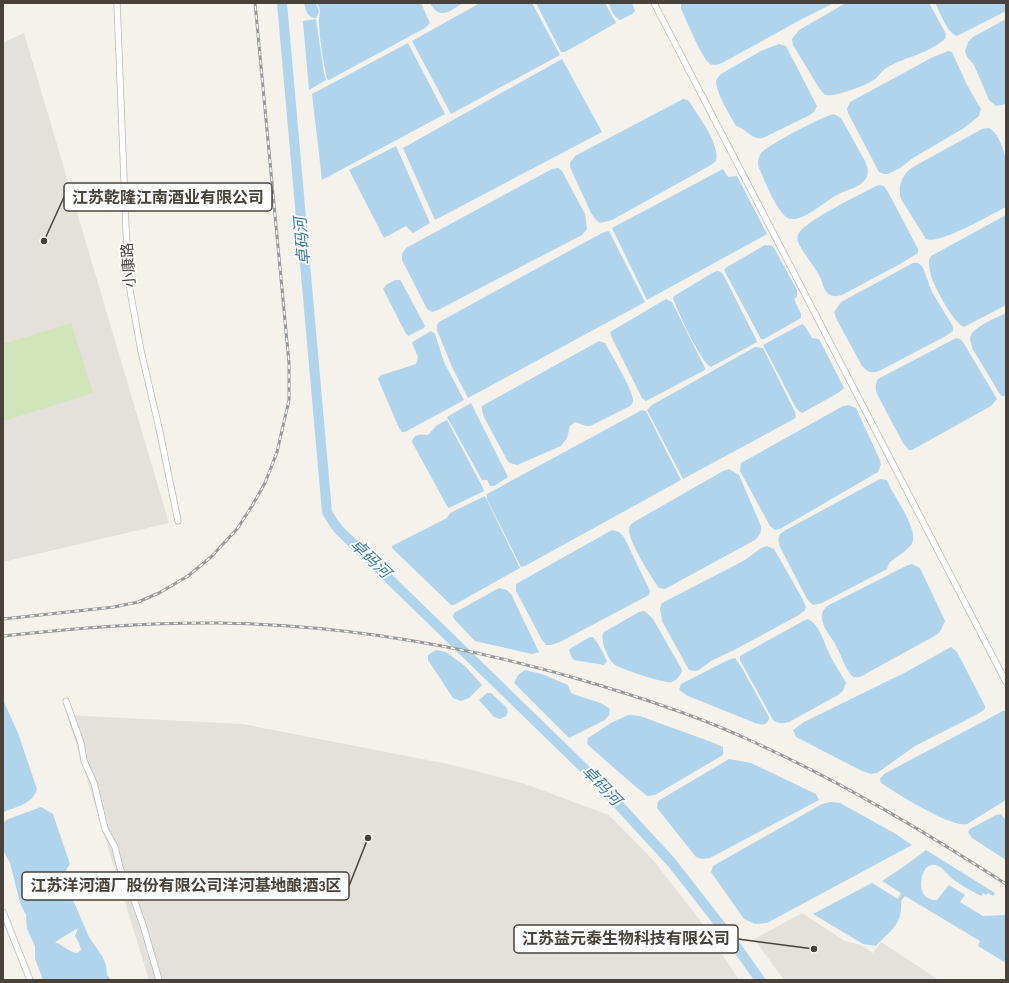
<svg xmlns="http://www.w3.org/2000/svg" width="1009" height="983" viewBox="0 0 1009 983" font-family="'Sofia Sans Condensed','Noto Sans SC',sans-serif">
<style>
.industrial{fill:#e4e1dd}
.green{fill:#d2e4b9}
.water{fill:#afd4eb;fill-rule:evenodd}
.lines{fill:none;stroke-linecap:round;stroke-linejoin:round}
.river{stroke:#afd4eb;stroke-width:10}
.minor-casing{stroke:#bfb9af;stroke-width:7}
.minor{stroke:#fff;stroke-width:5.5}
.rail-casing{stroke:#999;stroke-width:3}
.rail{stroke:#fff;stroke-width:1.5;stroke-dasharray:4.5;stroke-linecap:butt}
.labels{text-anchor:middle;dominant-baseline:central;stroke-width:3.5;stroke-linejoin:round;paint-order:stroke}
.street-label{font-size:15px;fill:#48423a;stroke:#fff}
.water-label{font-size:16px;font-style:italic;fill:#3a7aa3;stroke:#fff}
.leader{fill:none;stroke:#48423a;stroke-width:1.5}
.callout-dot{fill:#48423a;stroke:#fff;stroke-width:1.5}
.callout{fill:#fff;stroke:#48423a;stroke-width:1.5}
.callout-label{font-size:16px;text-anchor:middle;font-weight:bold;fill:#48423a}
</style>
<rect width="100%" height="100%" fill="#f5f2ec"/>
<path class="industrial" d="M24,33L169,523L3,562V43Z
M67,715L243,724L453,765L525,784L609,815L654,861L699,919L739,980H149Z
M802,913L845,941L861,945L873,953L881,942L939,980H784L754,939Z"/>
<path class="green" d="M71,323L93,393L4,421L3,344Z"/>
<path class="water" d="M304,3H316L319,12L316,18C307,18 306,10 304,3Z
M317,3H421L430,23L425,28L329,80L327,79C323,61 320,42 319,24C318,14 323,14 317,3Z
M430,3H463C450,11 440,21 430,3Z
M480,3H532L560,55L451,114L412,41Z
M536,3H605L616,23L565,52H561Z
M609,3H632L635,11L632,14L620,20C614,17 610,9 609,3Z
M681,3H834L802,19L722,63C719,64 714,66 710,64C701,57 687,21 681,9Z
M846,3H929L946,34L945,39C926,55 907,56 888,67C882,70 879,76 874,80C864,86 836,97 825,95L819,88L793,45L792,39L799,30Z
M935,3H1006V11L957,36C947,33 940,12 935,3Z
M316,19L324,73L326,80L309,90L303,22V21Z
M1006,19V104L996,106L989,100L974,65L967,57L965,51L968,42L973,37Z
M408,43L445,114L322,180L312,94Z
M779,44L786,46L817,106L814,112L810,115L765,137C756,141 751,135 744,130C742,128 739,127 736,126C730,115 716,93 716,81C717,78 719,76 721,74L761,51Z
M948,51L952,52L967,85L981,109L979,116L964,128L913,158L900,168L888,174H884L879,172L848,113L847,109L850,102L933,57Z
M562,59L602,132L435,220L403,148Z
M683,99L688,100L691,104C700,119 720,144 716,161L711,165L612,220L600,223L596,220L591,213L570,167V163L575,156Z
M834,114L841,118L865,161C868,168 870,174 864,181C858,188 845,190 837,195C825,201 804,221 791,219C779,218 764,179 759,168C757,163 758,158 761,153C768,145 823,116 834,114Z
M988,128C998,130 1005,153 1006,162C1008,177 1006,192 1006,207C991,214 940,245 926,239L901,199C897,187 902,174 913,167L982,129Z
M396,146L430,223L413,233L406,226L384,238L349,170Z
M558,168L562,171L585,214L587,229L582,235L438,310L432,312L427,309L402,260V254L406,248L552,169Z
M723,169L728,177L737,176L767,234L647,300L612,228Z
M878,185L884,186L888,192L918,249V253L900,264L842,295C837,296 834,297 830,295C824,291 823,285 821,279C815,266 804,255 798,242C797,239 797,236 799,233C807,220 861,194 878,185Z
M1006,215V305L964,327C954,324 936,289 932,279C930,273 929,267 929,260L931,256Z
M609,231L645,302L468,398L452,367L437,330V325L439,322L602,233Z
M765,245L772,246L774,248L797,290V297L794,299L801,314V318L764,339H761L724,270L727,267Z
M913,263C918,262 921,264 923,268L932,292L951,323L953,327V331L944,337L881,370C873,374 868,373 862,366L837,320L834,312L841,302Z
M718,271L721,272L724,276L756,339L757,342L711,367C701,363 677,310 673,298L674,296L714,272Z
M395,280H400L401,281L425,326L424,328L408,336L405,332L383,289L386,285Z
M666,299L672,302L705,368V370L646,401L642,398L612,338L610,332Z
M1006,313V396H1001L972,348C972,345 970,341 970,338C972,327 996,318 1006,313Z
M802,324L805,326L812,338L819,339L844,388L838,393L802,413L800,412L796,408L763,345Z
M431,331L435,334L444,362L464,400L405,432H402L399,428L378,379L381,375L385,374L416,364L418,357L412,343L414,341Z
M956,338L960,339L963,342L997,399L991,406L921,445L912,450H909L903,443L877,394C875,388 875,384 878,379Z
M599,341L605,343C611,354 633,390 633,400C633,403 632,404 630,406L590,426H586L575,422L570,426L567,438L561,446L517,465L510,463L507,460L484,417L482,410V406Z
M755,347L763,348L795,412L796,417L794,419L683,479L647,410L652,405Z
M471,403L508,477L494,486H490L487,480H482L447,417Z
M848,405L856,408L879,458L881,464L878,472L780,529L775,530L770,526L740,471L741,463L843,406Z
M642,410L646,411L681,480L525,566L521,567L487,499V494Z
M447,420L483,488L484,491L449,508L447,506L412,442C414,433 421,435 428,435L437,425Z
M729,469L739,475L761,526C762,532 759,536 755,540L665,589L659,588C651,577 629,542 629,530C629,526 631,524 634,522L723,471Z
M880,479L887,480C889,485 891,490 894,494C900,505 915,527 913,540C913,544 909,547 906,550C899,557 889,559 887,569L822,603L813,605L807,599L780,547C778,540 777,535 784,531Z
M485,496L520,568L454,605H451L392,548V546L447,518L450,513Z
M612,530L619,532L624,537L650,591L649,595L560,642L551,645H546L542,640L516,591V584Z
M767,546L774,549L802,598L806,607L805,610L799,615L736,649L711,661L699,670L695,671L689,670L662,621L660,608L662,603L745,560L761,548Z
M912,564L920,568L945,621L941,630L938,634L860,677H853C845,670 842,656 836,646C832,637 822,628 822,618C821,613 823,610 827,606L908,565Z
M499,588L507,590L511,594L539,652L532,654L475,641L454,619L453,617L454,613Z
M644,611L647,613L653,619L681,668L682,671C680,676 676,681 671,682C666,684 621,669 615,665C608,660 599,639 604,632L639,612Z
M808,619C820,625 824,643 830,655C834,664 841,673 846,683L843,691L838,695L789,722C783,724 778,724 773,720L740,660V656L805,620Z
M590,637H593C599,644 603,653 607,661L604,665L574,660L572,658L569,650L571,648Z
M951,647L957,652L985,706V709L976,715L915,746L877,773L871,774L862,771L796,737L793,730L804,722L906,672Z
M436,650L446,652L465,666L482,685L469,698L461,701L453,698L428,660V655Z
M735,658L742,668L769,717V719C766,726 762,725 755,723L688,696L679,690L681,684L728,660Z
M525,670L542,674L568,685L571,693C584,699 599,700 610,709L609,715L605,720L569,738L514,683L518,675Z
M487,693H491L506,707L508,712L506,716L500,719L494,717L479,700Z
M3,700L18,733L37,789C33,804 16,807 3,812Z
M1003,711H1006V800L967,824C951,828 896,793 881,783L880,779L884,774Z
M628,715L640,716L714,743L723,747V755L655,795L647,796L622,775L587,744L588,738L611,723Z
M729,759L751,763L816,794L819,800L710,858L702,859L696,857L657,808L658,801Z
M831,802L840,803L896,834L912,845L767,923L755,924L744,919L711,872L713,866L822,804Z
M41,807L53,814L70,864L66,870L73,900L89,937L102,956L106,965L107,975L111,980H43L35,959V946L27,929L26,915L20,903L10,863L3,850V823L6,820ZM78,928L75,936L79,943L81,950L77,953C68,952 63,945 55,942Z
M1001,814L1006,821V860L972,838L968,832L970,829L996,815Z
M926,850L995,893L993,896L988,893L986,895L983,893L981,896C972,891 962,886 954,880C948,876 945,869 938,866C923,859 917,885 924,895C926,897 930,899 932,900H937L949,885L965,895L960,902L983,916L1006,915V963L978,946L980,941L905,896L901,901C903,924 891,930 876,946L863,944L813,914L872,883L898,899L901,893L882,881L906,865Z"/>
<g class="lines">
<path class="river" d="M282,3L327,512L333,522L339,530L594,778L672,863L729,936L760,980"/>
<defs>
<path id="minor" d="M117,3L126,230L130,290L141,351L159,428L178,521
M654,3L1006,682
M66,701L81,743L84,761L94,783L105,829L115,847L120,868L129,886L143,925L159,980
M3,912L30,980"/>
</defs>
<use href="#minor" class="minor-casing"/>
<use href="#minor" class="minor"/>
<defs>
<path id="rail" d="M3,619L114,607L138,602L159,593L188,576L210,558L237,529L252,506L265,483L277,452L289,400V363L255,3
M3,636C75,628 148,622 220,623C349,625 479,648 602,686C651,701 700,717 747,739C838,780 922,830 1006,884"/>
</defs>
<use href="#rail" class="rail-casing"/>
<use href="#rail" class="rail"/>
</g>
<g class="labels">
<g class="street-label">
<text transform="translate(129 265) rotate(-94)">小康路</text>
</g>
<g class="water-label">
<text transform="translate(303 241) rotate(-95)">卓码河</text>
<text transform="translate(370 559) rotate(44)">卓码河</text>
<text transform="translate(601 786) rotate(46)">卓码河</text>
</g>
</g>
<path class="leader" d="M44 241L64 197M368 838L349 886M814 949L738 939"/>
<g class="callout-dot">
<circle cx="44" cy="241" r="4"/>
<circle cx="368" cy="838" r="4"/>
<circle cx="814" cy="949" r="4"/>
</g>
<g class="callout">
<rect x="64" y="183" width="208" height="28" rx="4"/>
<rect x="22" y="872" width="327" height="28" rx="4"/>
<rect x="514" y="925" width="224" height="28" rx="4"/>
</g>
<g class="callout-label">
<text x="168" y="203">江苏乾隆江南酒业有限公司</text>
<text x="186" y="891">江苏洋河酒厂股份有限公司洋河基地酿酒3区</text>
<text x="626" y="944">江苏益元泰生物科技有限公司</text>
</g>
<rect width="1009" height="983" fill="none" stroke="#48423a" stroke-width="8"/>
</svg>
